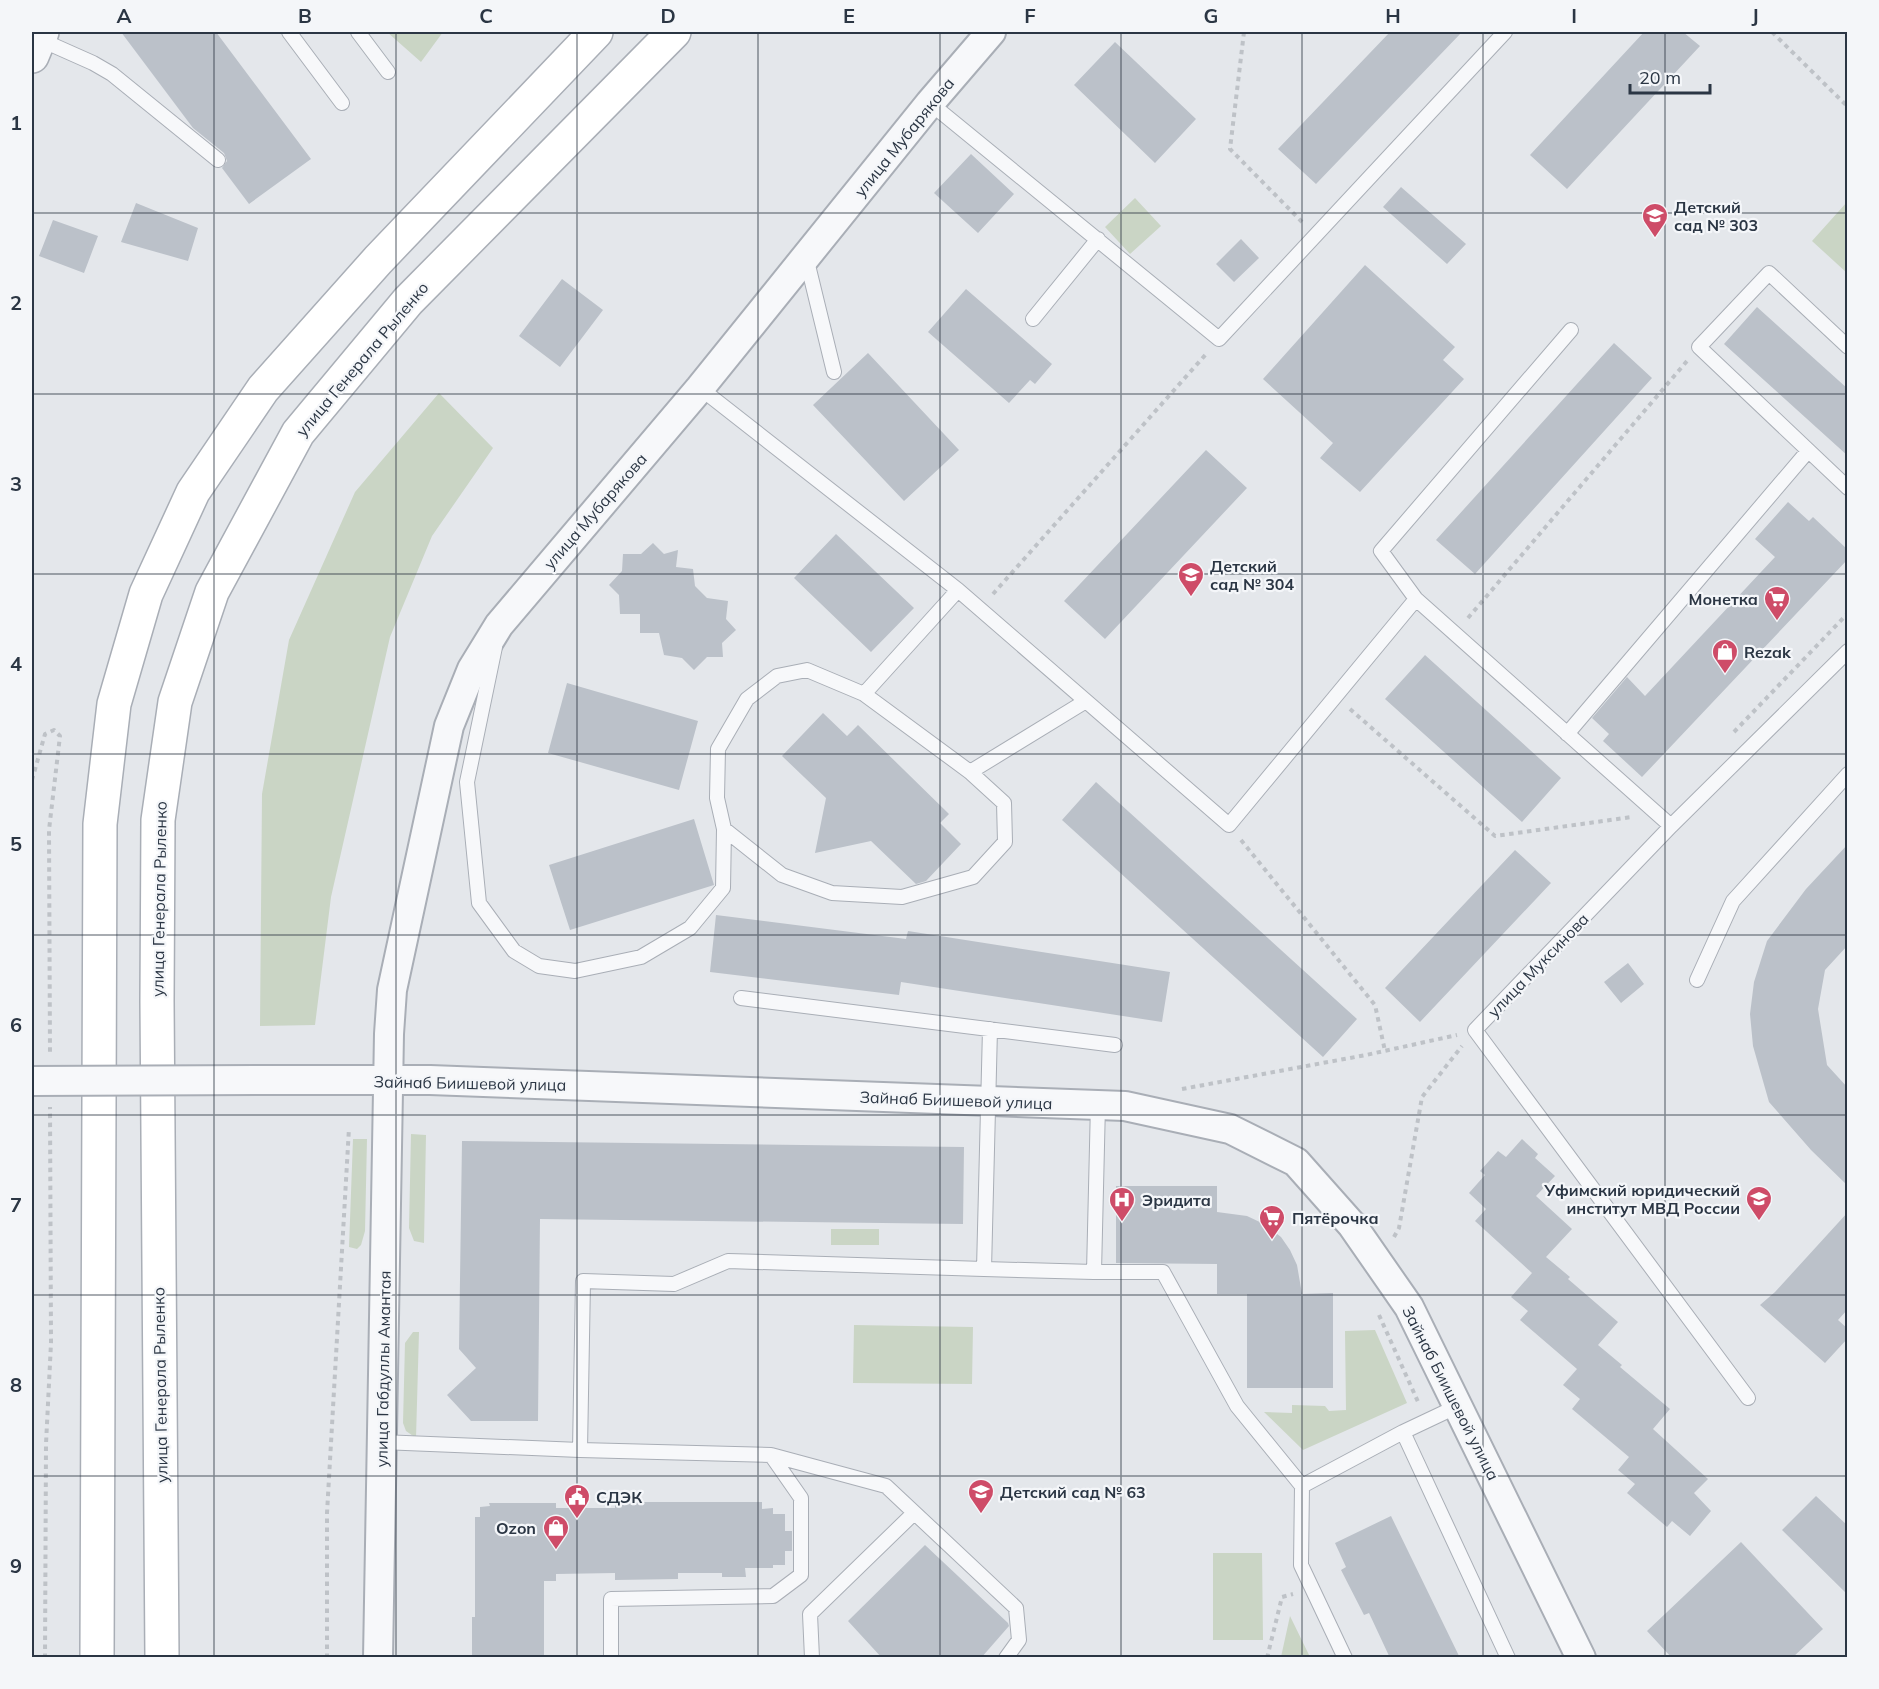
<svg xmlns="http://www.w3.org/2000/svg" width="1879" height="1689" viewBox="0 0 1879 1689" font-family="Mulish,sans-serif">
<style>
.green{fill:#cad5c5}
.building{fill:#bbc1c9}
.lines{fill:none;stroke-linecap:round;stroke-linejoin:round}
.service-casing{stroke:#a9aeb6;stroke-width:16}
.minor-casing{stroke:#a9aeb6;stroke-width:32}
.tertiary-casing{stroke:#a9aeb6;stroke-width:36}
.secondary-casing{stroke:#a9aeb6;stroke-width:36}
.path{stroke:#bec2c7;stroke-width:4;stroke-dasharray:4.5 4.5;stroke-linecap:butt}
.service{stroke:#f7f8fa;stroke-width:14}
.minor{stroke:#f7f8fa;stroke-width:28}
.tertiary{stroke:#f7f8fa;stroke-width:33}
.secondary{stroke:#fff;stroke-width:33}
.minor-bridge-casing{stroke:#a9aeb6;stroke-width:32;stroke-linecap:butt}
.minor-bridge{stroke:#f7f8fa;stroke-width:28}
.grid{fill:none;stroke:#2b3644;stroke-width:1.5;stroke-opacity:0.55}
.labels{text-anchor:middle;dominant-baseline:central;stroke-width:4.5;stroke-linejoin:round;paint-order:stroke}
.street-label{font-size:16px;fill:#2b3644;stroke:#f4f6f9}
.poi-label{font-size:16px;font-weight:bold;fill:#2b3644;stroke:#f4f6f9;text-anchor:start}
.neatline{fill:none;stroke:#2b3644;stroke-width:2}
.grid-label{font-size:20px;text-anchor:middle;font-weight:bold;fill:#2b3644}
</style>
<rect width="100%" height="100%" fill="#e4e7eb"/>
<path class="green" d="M387,32H443L421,62Z
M1135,198L1161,226L1130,254L1105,227Z
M1847,202V273L1812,241Z
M439,393L493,448L432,536L390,637L331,897L315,1025L260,1026L262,794L289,640L355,492Z
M411,1134L426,1135L424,1243L414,1241L409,1228Z
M353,1139H367L365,1231L361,1245L357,1249L349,1247Z
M831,1229H879V1245H831Z
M854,1325L973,1327L972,1384L853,1383Z
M1375,1330L1407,1403L1303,1450L1264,1412L1292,1413V1405L1325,1406L1329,1411L1346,1410L1345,1331Z
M413,1332H419L416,1438L406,1431L403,1423L405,1343Z
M1213,1553H1262L1263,1640H1213Z
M1290,1616L1310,1657H1281Z"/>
<path class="building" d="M121,32H216L311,159L249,204L222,168L227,161L224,153L193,128Z
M1390,32H1462L1316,184L1278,149Z
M1644,32H1683L1700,46L1567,189L1530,155Z
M1115,42L1196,119L1155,163L1074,85Z
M971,154L1014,194L978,233L934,193Z
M1401,187L1466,244L1447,264L1383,207Z
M136,203L198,228L188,261L121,242Z
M53,220L98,236L84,273L39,256Z
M1241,239L1259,258L1234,282L1216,264Z
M1365,265L1455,347L1443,360L1464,379L1360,492L1320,458L1333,443L1263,379Z
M562,279L603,310L560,367L519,336Z
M966,289L1052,364L1035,384L1030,380L1009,403L928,332Z
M1757,307L1848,389V456L1724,344Z
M1614,343L1652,378L1475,574L1436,540Z
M868,353L959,450L904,501L813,405Z
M1206,450L1247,488L1105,639L1064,601Z
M1788,502L1809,521L1813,517L1848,550V559L1642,777L1603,741L1609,734L1592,718L1627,677L1645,696L1775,557L1755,539Z
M836,534L914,608L871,652L794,578Z
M653,543L664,554L678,550L676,567L693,569L695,586L707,598L728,601L726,619L736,630L722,643L723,657H707L694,670L682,658L664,655L659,633H640V614H620L619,595L609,585L622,571L623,554H641Z
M1425,655L1561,778L1522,822L1385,699Z
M567,683L698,721L679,790L548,753Z
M823,713L847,736L858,725L949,814L940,823L961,844L926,881L916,884L871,841L815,853L826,798L782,756Z
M1096,782L1357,1019L1323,1057L1062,820Z
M694,819L714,885L570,930L549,865Z
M1848,844V945L1825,970L1818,1009L1827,1065L1848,1088V1186L1811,1150L1769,1102L1753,1046L1750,1014L1754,982L1767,941L1806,889Z
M1515,850L1551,883L1420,1022L1385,988Z
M716,915L906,939L908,931L1170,972L1162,1022L901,982L899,995L710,972Z
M1628,963L1644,984L1621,1003L1604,982Z
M1522,1139L1538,1154L1535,1158L1555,1176L1536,1196L1572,1229L1546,1257L1570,1277L1568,1279L1618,1322L1598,1345L1622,1365L1620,1367L1670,1409L1653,1429L1708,1479L1694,1493L1711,1511L1690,1536L1672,1521L1667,1527L1627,1493L1635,1484L1618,1470L1629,1457L1572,1409L1580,1399L1563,1385L1577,1369L1520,1320L1528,1311L1511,1297L1532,1273L1475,1221L1486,1209L1469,1193L1485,1175L1480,1171L1498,1151L1506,1157Z
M462,1141L964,1147L963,1224L540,1219L538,1421H471L447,1395L476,1368L459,1349Z
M1116,1186H1217V1212L1247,1216L1264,1224L1281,1237L1290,1250L1297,1265L1302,1294L1333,1293V1388H1247V1294H1217V1264L1116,1263Z
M1848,1212V1309L1838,1320L1848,1329V1338L1825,1363L1760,1305L1775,1292Z
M1816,1496L1848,1526V1595L1782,1530Z
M615,1502H762V1509L773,1508V1514H785V1531H792V1551H785V1565H773V1568H745L746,1577H722V1573H678V1579L615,1580V1573L556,1574V1581H544V1658H472V1617H475V1517H480V1507L490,1506L489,1503H556V1508H615Z
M1391,1516L1460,1658H1390L1369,1613L1364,1615L1341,1570L1346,1567L1335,1543Z
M1741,1542L1823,1629L1792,1658L1671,1657L1647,1631Z
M925,1545L1008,1623L1009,1626L981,1658H882L848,1621Z"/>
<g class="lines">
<defs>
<path id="service" d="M289,32L342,103
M358,32L388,72
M39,39L93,63L112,74L218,160
M930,103L1219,339L1505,32
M806,257L834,372
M1033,319L1098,239
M1848,347L1769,273L1699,347L1848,488
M700,388L958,590L1229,825L1416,599L1671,826
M1416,599L1381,551L1571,330
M495,647L467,782L479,903L514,951L539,966L575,971L641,957L690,928L723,888L724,829L717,798L718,749L747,699L777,676L807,670L864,694L970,772L1004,803L1005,842L973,877L902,897L832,893L782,875L724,829
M864,694L958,590
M1567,734L1808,451
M970,772L1086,701
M1697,980L1733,901L1848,774
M741,998L1115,1045
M984,1269L1094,1272L1098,1104
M1094,1272H1163L1237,1406L1302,1486L1301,1565L1345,1658
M1748,1398L1475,1030L1671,826L1848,651
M1403,1432L1508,1658
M381,1442L580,1450L771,1455L801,1498V1575L773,1596L611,1599V1658
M580,1450L583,1281L674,1284L728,1261L984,1269L990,1029
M771,1455L886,1486L1016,1608L1019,1640L1006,1658
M1302,1486L1403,1432L1458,1406
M812,1658L810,1614L914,1513"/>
<path id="minor" d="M273,1080H430L1125,1106L1230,1129L1296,1162L1352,1225L1409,1307L1581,1658
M378,1658L389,1034L392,990L449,726L472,669L499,625L700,388L930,103L991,32"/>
<path id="tertiary" d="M32,56L42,32"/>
<path id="secondary" d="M97,1658L100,824L114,704L146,594L193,492L263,389L378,260L596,32
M162,1658L157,1001L158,820L175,702L212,592L298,433L408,301L674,32"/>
</defs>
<use href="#service" class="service-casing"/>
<use href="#minor" class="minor-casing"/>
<use href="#tertiary" class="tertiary-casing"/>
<use href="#secondary" class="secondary-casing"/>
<path class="path" d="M1244,32L1230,149L1302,222
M1772,32L1848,107
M993,594L1207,353
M1468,618L1687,361
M1350,709L1495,836L1632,817
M1734,732L1848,613
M32,780L45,734L54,730L60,736L49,830L50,1055
M1241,840L1375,1005L1385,1051
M1182,1089L1366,1055L1457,1035
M1394,1237L1399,1228L1422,1097L1462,1046
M1379,1315L1419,1404
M45,1658L46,1444L51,1343L50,1107
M327,1658V1513L349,1128
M1267,1658L1282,1597L1293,1594"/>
<use href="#service" class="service"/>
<use href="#minor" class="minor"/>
<use href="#tertiary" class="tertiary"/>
<use href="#secondary" class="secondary"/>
<defs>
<path id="minor-bridge" d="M32,1081L273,1080"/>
</defs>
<use href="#minor-bridge" class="minor-bridge-casing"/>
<use href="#minor-bridge" class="minor-bridge"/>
</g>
<path class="grid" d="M214,32V1658M396,32V1658M577,32V1658M758,32V1658M940,32V1658M1121,32V1658M1302,32V1658M1483,32V1658M1665,32V1658M32,213H1848M32,394H1848M32,574H1848M32,754H1848M32,935H1848M32,1115H1848M32,1295H1848M32,1476H1848"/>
<defs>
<symbol id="school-pin" viewBox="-11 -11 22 30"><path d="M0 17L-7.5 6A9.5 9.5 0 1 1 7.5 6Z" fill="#ce4c68" stroke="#f4f6f9"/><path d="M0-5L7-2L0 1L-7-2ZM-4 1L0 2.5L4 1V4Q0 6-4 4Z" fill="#fff"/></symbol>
<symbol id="supermarket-pin" viewBox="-11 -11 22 30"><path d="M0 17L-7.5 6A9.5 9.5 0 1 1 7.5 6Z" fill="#ce4c68" stroke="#f4f6f9"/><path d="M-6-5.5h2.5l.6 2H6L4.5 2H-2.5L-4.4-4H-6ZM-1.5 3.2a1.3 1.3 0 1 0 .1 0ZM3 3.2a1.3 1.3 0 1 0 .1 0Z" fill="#fff"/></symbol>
<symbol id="shop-pin" viewBox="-11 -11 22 30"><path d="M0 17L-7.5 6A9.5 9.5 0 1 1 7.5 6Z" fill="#ce4c68" stroke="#f4f6f9"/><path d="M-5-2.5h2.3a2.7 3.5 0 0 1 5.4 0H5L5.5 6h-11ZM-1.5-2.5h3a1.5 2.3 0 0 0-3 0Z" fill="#fff"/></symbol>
<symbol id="university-pin" viewBox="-11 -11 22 30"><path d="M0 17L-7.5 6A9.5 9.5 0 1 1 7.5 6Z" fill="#ce4c68" stroke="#f4f6f9"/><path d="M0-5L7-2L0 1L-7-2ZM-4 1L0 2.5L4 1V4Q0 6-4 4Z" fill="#fff"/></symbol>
<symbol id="hospital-pin" viewBox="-11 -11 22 30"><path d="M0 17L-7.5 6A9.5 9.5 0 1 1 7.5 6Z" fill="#ce4c68" stroke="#f4f6f9"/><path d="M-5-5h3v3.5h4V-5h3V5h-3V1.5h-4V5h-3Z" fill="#fff"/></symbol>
<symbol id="civic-pin" viewBox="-11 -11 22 30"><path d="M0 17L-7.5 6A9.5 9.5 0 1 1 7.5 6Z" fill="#ce4c68" stroke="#f4f6f9"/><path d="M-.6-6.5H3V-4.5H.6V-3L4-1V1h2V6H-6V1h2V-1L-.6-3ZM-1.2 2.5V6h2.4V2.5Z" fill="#fff"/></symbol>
</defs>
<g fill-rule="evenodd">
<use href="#school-pin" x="1640" y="201" width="30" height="40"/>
<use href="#school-pin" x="1176" y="560" width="30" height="40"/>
<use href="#supermarket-pin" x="1762" y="584" width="30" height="40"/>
<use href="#shop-pin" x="1710" y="637" width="30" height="40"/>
<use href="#university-pin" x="1744" y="1184" width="30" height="40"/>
<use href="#hospital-pin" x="1107" y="1185" width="30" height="40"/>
<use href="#supermarket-pin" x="1257" y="1203" width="30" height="40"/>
<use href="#school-pin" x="966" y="1477" width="30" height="40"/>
<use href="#civic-pin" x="562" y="1482" width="30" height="40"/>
<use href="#shop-pin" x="541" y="1513" width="30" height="40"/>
</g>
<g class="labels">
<g class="street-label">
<text transform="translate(904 137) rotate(-51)">улица Мубарякова</text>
<text transform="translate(362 359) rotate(-50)">улица Генерала Рыленко</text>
<text transform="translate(595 511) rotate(-49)">улица Мубарякова</text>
<text transform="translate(159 899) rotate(-89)">улица Генерала Рыленко</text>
<text transform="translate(1538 965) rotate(-46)">улица Муксинова</text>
<text transform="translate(470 1083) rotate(1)">Зайнаб Биишевой улица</text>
<text transform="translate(956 1100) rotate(2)">Зайнаб Биишевой улица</text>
<text transform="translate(383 1369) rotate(-89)">улица Габдуллы Амантая</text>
<text transform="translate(160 1385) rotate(-91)">улица Генерала Рыленко</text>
<text transform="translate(1451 1393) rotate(63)">Зайнаб Биишевой улица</text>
</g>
<g class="poi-label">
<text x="1674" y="207">Детский<tspan x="1674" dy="18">сад № 303</tspan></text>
<text x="1210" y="566">Детский<tspan x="1210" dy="18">сад № 304</tspan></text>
<text x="1758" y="599" text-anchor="end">Монетка</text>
<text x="1744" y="652">Rezak</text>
<text x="1740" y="1190" text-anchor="end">Уфимский юридический<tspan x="1740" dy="18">институт МВД России</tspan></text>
<text x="1142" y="1200">Эридита</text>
<text x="1292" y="1218">Пятёрочка</text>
<text x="1000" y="1492">Детский сад № 63</text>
<text x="596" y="1497">СДЭК</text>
<text x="536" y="1528" text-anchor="end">Ozon</text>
</g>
</g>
<rect width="1879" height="1689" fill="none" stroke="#f4f6f9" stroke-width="66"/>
<path d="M1630 84v9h80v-9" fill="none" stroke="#2b3644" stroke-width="3"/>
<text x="1639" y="84" font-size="18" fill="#2b3644" stroke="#f4f6f9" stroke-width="4.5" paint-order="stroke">20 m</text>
<rect x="33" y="33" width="1813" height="1623" class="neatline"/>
<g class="grid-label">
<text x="124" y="23">A</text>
<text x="305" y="23">B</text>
<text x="486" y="23">C</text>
<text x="668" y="23">D</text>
<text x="849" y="23">E</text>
<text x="1030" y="23">F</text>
<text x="1211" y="23">G</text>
<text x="1393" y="23">H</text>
<text x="1574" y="23">I</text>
<text x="1755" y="23">J</text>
<text x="16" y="130">1</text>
<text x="16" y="310">2</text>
<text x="16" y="491">3</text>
<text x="16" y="671">4</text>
<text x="16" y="851">5</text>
<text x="16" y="1032">6</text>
<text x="16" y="1212">7</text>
<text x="16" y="1392">8</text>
<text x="16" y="1573">9</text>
</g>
</svg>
